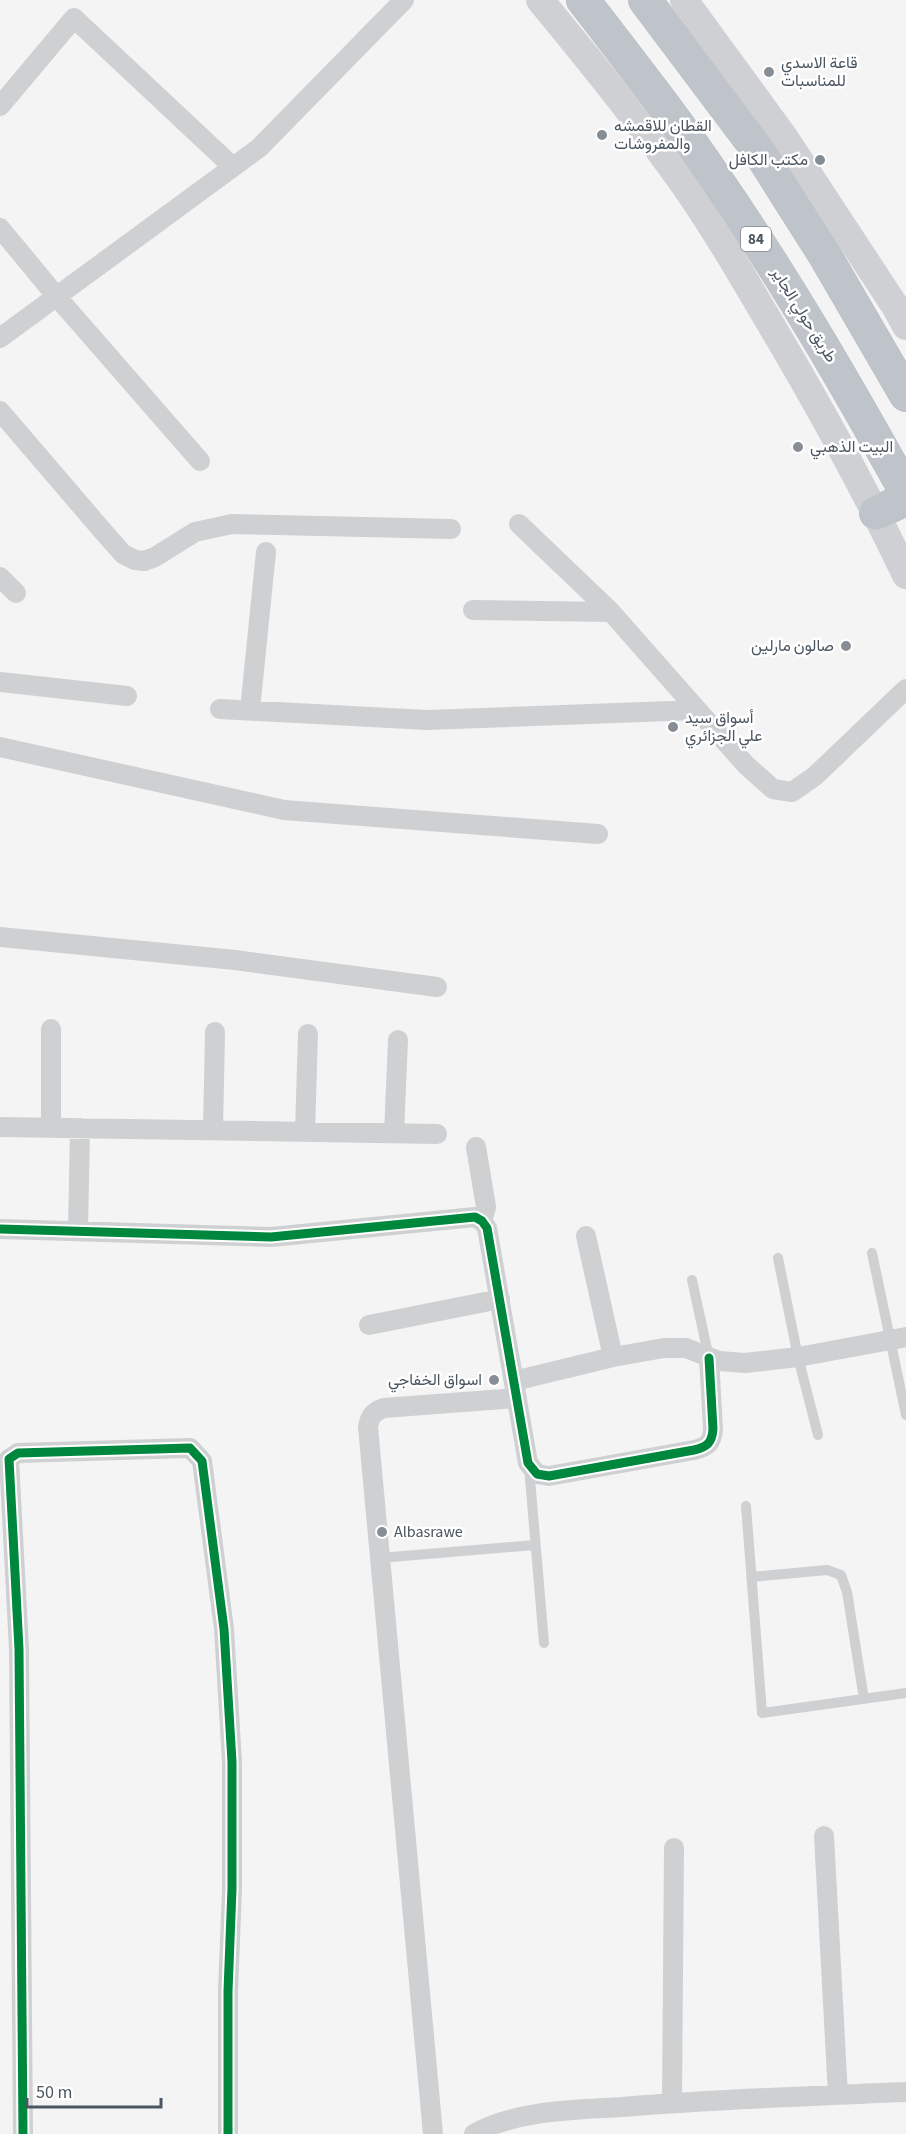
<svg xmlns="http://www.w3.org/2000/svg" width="906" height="2134" viewBox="0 0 906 2134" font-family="'Source Sans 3',Vazirmatn,sans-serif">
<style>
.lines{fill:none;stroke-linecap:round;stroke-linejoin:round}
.highway-casing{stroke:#b9bec3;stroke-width:34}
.lane{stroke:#ced0d2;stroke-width:10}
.street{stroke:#ced0d2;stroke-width:20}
.secondary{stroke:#ced0d4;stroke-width:28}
.highway{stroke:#bec4c9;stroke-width:33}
.cycleway-casing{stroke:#fff;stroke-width:13}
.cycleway{stroke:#00873e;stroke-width:9}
.poi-dot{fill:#868d94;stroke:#fff;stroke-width:2}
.labels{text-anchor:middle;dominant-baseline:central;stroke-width:5;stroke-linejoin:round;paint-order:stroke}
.shield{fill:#fff;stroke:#808990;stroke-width:1.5}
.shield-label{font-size:15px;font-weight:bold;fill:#4a5661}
.poi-label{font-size:16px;fill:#4a5661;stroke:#fff;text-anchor:start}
.street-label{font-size:16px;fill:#4a5661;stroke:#fff}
</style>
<rect width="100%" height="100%" fill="#f4f4f4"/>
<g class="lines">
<defs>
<path id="highway" d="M583,0C629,60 676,119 718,182C787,282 847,386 906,492
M645,0L760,153L824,254L906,395
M876,513L906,499"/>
</defs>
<use href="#highway" class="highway-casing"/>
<path class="lane" d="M872,1253L906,1415
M778,1258L798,1357L818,1435
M692,1280L709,1358
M529,1467L544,1643
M746,1506L762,1713L906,1693
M380,1558L535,1545
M752,1577L827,1570L841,1575L847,1592L864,1699"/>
<path class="street" d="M0,106L74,18L233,167
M0,228L57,297L200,461
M0,338L259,148L404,0
M0,411L101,529L123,554L135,560L144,561L155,557L195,532L232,524L451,529
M519,524L611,612L746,765L773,789L792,792L815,776L906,689
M0,577L16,593
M473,610L611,612
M0,682L127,696
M220,709L427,720L697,710
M250,710L266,552
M0,747L284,810L598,834
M0,937L235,960L437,987
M0,1127L437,1134
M51,1128V1029
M213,1130L215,1032
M305,1132L308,1034
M394,1133L398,1040
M476,1147L486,1207L482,1221
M0,1229L271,1237L475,1217L482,1221L487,1228L528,1463L537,1474L549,1476L694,1450C707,1447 712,1443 713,1429L709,1358
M78,1231L80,1128
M586,1236L613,1357
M369,1325L500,1299
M514,1381L613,1357L664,1348H686L719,1361L745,1363L798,1357L906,1337
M824,1836L838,2095
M672,2103L674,1848
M23,2134L19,1649L9,1459L18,1453L190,1448L202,1461L224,1629L232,1762V1889L228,1991V2134
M433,2134L368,1427C370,1416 373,1412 384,1408L517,1398
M474,2134C515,2110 576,2110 622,2107C716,2099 811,2096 906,2092"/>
<path class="secondary" d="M540,0C588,58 636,117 680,179C712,224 740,272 767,318C817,402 864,487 906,575
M684,0L784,137L895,306L906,326"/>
<use href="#highway" class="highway"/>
<defs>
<path id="cycleway" d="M0,1229L271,1237L475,1217L482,1221L487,1228L528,1463L537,1474L549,1476L694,1450C707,1447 712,1443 713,1429L709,1358
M23,2134L19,1649L9,1459L18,1453L190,1448L202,1461L224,1629L232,1762V1889L228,1991V2134"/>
</defs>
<use href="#cycleway" class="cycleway-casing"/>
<use href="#cycleway" class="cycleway"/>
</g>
<g class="poi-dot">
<circle cx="769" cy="72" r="6"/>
<circle cx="602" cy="135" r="6"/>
<circle cx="820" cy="160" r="6"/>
<circle cx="798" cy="447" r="6"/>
<circle cx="846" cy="646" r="6"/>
<circle cx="673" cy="727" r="6"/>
<circle cx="494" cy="1380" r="6"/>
<circle cx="382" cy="1532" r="6"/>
</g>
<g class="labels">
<rect class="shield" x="741" y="227" width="30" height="24" rx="4.5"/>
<g class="shield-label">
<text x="756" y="239">84</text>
</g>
<g class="poi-label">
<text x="781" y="63">قاعة الاسدي<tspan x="781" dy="18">للمناسبات</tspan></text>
<text x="614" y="126">القطان للاقمشه<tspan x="614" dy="18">والمفروشات</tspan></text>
<text x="808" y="160" text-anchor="end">مكتب الكافل</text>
<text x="810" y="447">البيت الذهبي</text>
<text x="834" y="646" text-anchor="end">صالون مارلين</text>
<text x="685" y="718">أسواق سيد<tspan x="685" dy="18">علي الجزائري</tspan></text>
<text x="482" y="1380" text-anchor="end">اسواق الخفاجي</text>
<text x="394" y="1532">Albasrawe</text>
</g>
<g class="street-label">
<text transform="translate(804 315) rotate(58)">طريق حولي الجاير</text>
</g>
</g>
<path d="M27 2098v9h134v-9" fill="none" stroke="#4a5661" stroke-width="3"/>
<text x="36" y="2098" font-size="18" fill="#4a5661" stroke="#ffffff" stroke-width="4.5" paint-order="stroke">50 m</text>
</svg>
